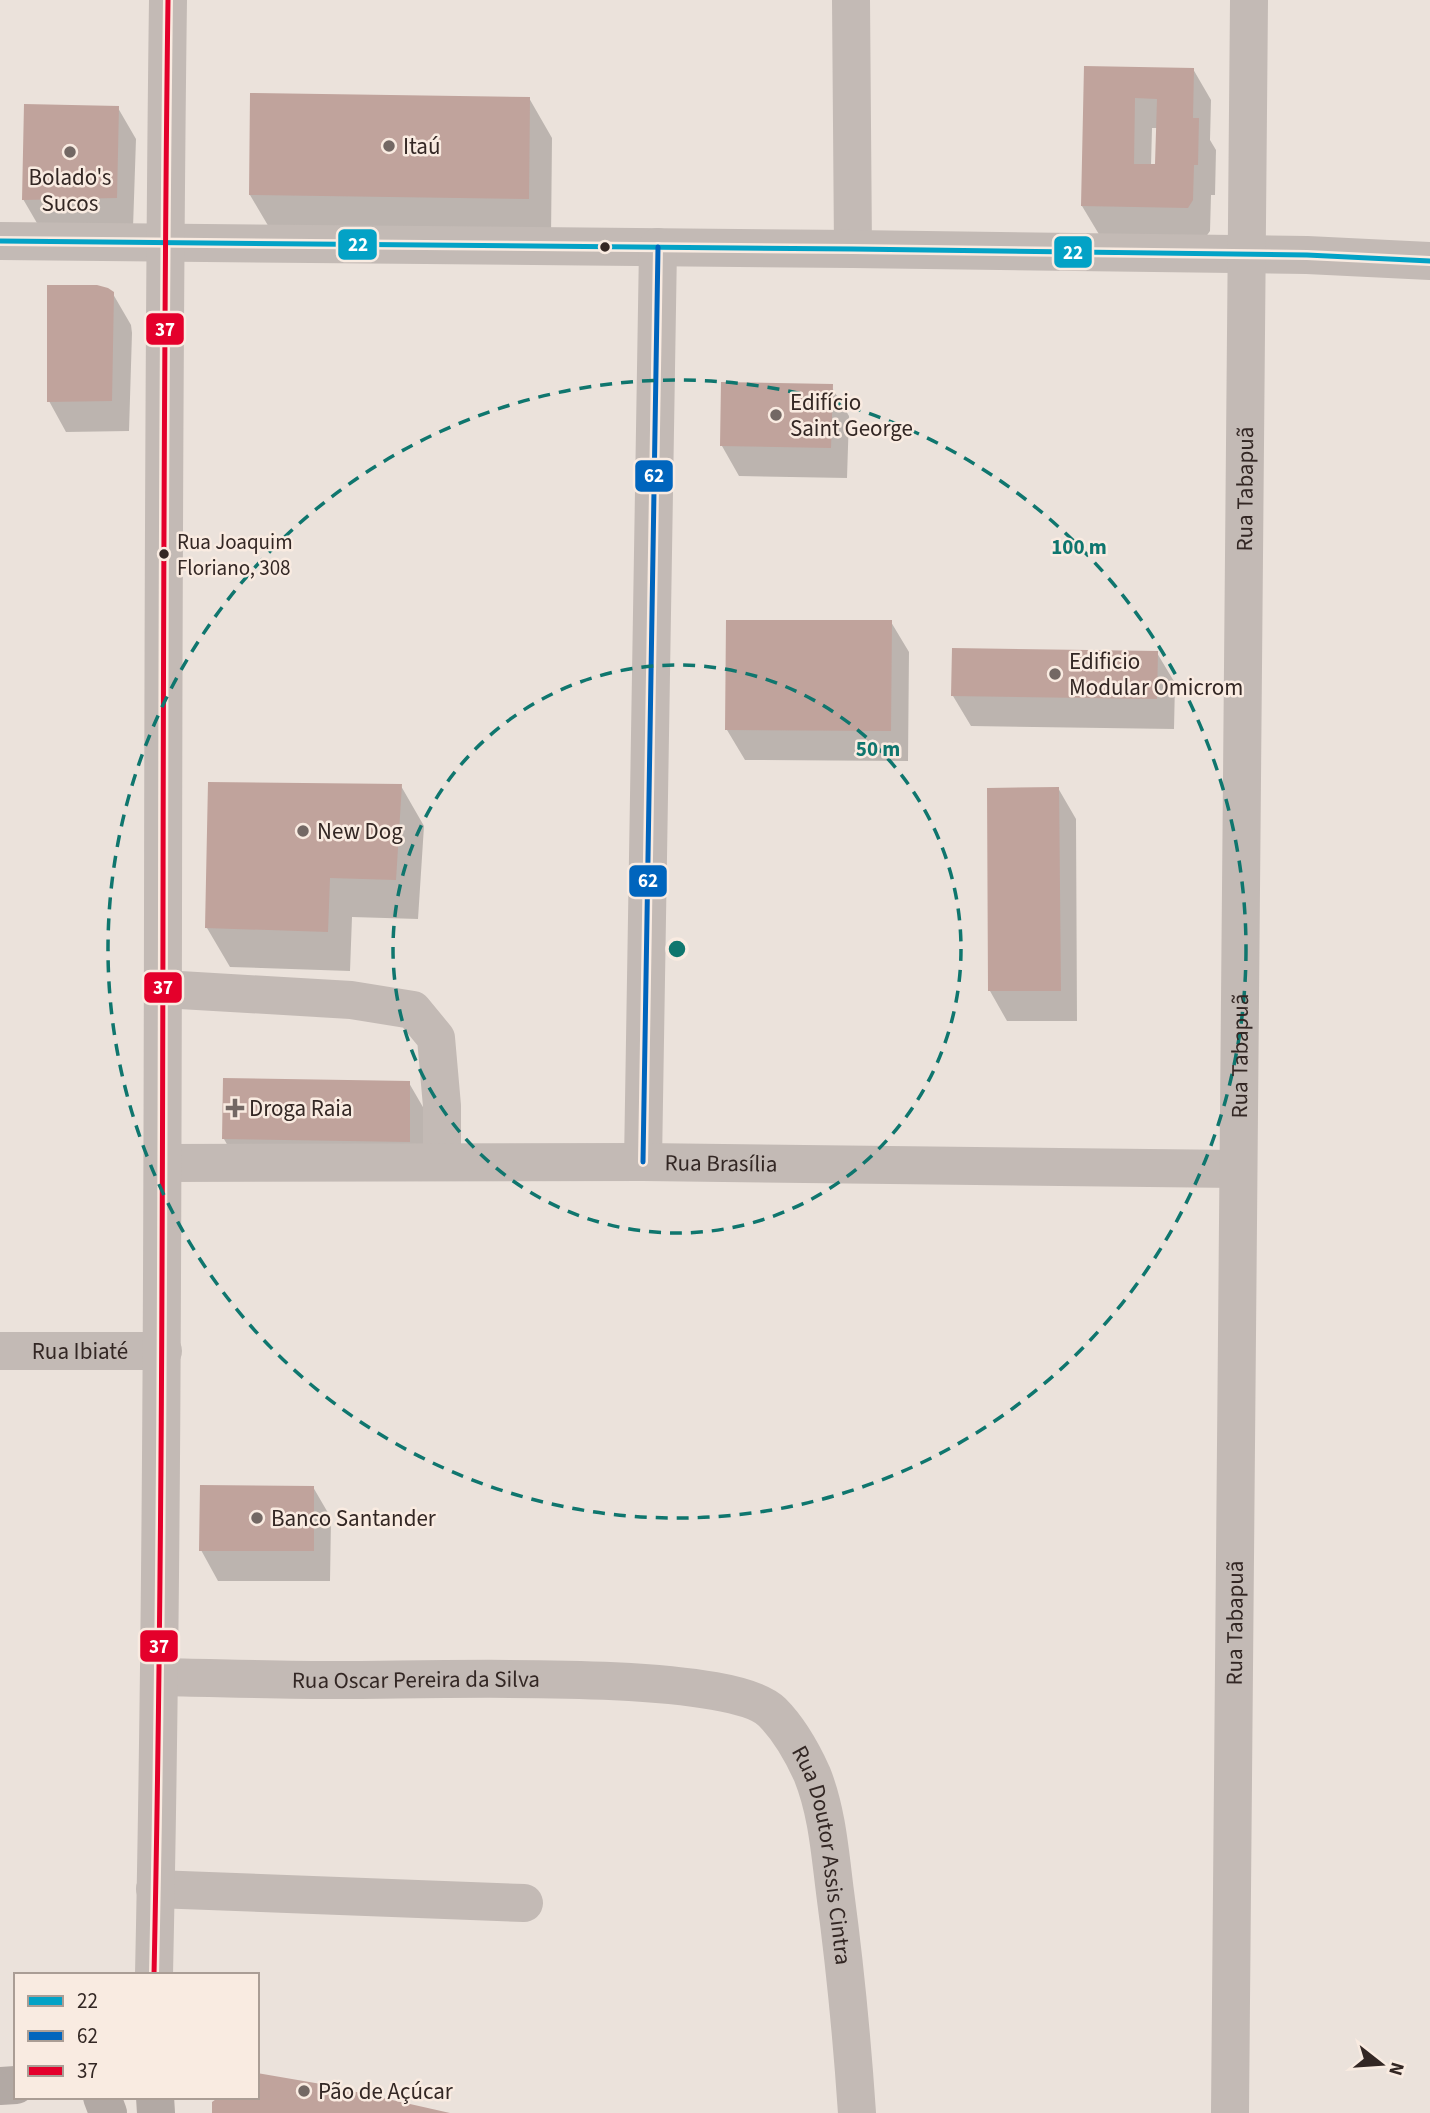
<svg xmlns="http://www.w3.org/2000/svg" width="1430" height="2113" viewBox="0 0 1430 2113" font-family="'Source Sans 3',sans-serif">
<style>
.shadow{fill:#0003;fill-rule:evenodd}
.building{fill:#c0a39c;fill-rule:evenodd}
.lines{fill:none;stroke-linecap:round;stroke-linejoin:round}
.minor{stroke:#c3bab5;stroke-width:38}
.major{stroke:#b2a9a4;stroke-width:38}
.bus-1-casing{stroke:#f9ebe1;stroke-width:10}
.bus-2-casing{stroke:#f9ebe1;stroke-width:10}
.bus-3-casing{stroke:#f9ebe1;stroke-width:10}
.bus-1{stroke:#03a2c6;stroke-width:5}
.bus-2{stroke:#0065bd;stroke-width:5}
.bus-3{stroke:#e4002b;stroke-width:5}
.ring{fill:none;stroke:#0f766e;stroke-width:3.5;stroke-dasharray:12 9}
.poi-dot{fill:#736864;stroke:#f9ebe1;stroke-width:2.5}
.bus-dot{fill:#332724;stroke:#f9ebe1;stroke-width:2.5}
.labels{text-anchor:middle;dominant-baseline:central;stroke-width:5;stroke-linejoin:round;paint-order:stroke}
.bus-label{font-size:21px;fill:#332724;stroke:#f9ebe1;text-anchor:start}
.poi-label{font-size:23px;fill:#332724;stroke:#f9ebe1;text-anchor:start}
.street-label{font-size:23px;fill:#332724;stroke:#f9ebe1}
.centre{fill:#0f766e;stroke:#f9ebe1;stroke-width:3.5}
.ring-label{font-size:21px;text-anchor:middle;font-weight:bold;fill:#0f766e;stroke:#f9ebe1;stroke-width:5;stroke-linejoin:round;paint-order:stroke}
.line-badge{stroke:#f9ebe1;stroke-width:2.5}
.badge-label{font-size:19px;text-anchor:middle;font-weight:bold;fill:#fff}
</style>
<rect width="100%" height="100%" fill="#ebe2db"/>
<path class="shadow" d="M1086,68L1193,69L1211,100L1210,140L1216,150L1215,195H1211L1210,231L1205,238L1100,236L1082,206ZM1152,128H1158L1157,166H1151Z
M529,98L552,138L551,238L273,234L250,195Z
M118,108L136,139L133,228L41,230L23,199Z
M113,294L131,325L132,333L129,431L66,432L49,401Z
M831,386L849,416L847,478L739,476L722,446Z
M891,622L909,652L908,761L745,760L727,730Z
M1157,653L1175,683L1174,729L971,726L953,696Z
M401,786L424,826L418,919L352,917L350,971L230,967L207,928Z
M1058,788L1076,819L1077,1021H1007L990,991Z
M409,1083L427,1114L426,1172L241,1169L224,1139Z
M313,1487L331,1518L330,1581H218L201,1550Z"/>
<path class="building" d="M1084,66L1194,68L1193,118H1199L1198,165H1194L1193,200L1188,208L1081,206ZM1135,98L1157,99L1155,164H1134Z
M250,93L530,97L529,199L249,195Z
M24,104L119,106L117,198L22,200Z
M47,285H97L108,288L114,292L112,401L47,402Z
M721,382L833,384L831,448L720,446Z
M726,620H892L891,731L725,730Z
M952,648L1158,651L1157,699L951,696Z
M208,782L402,784L396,880L330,878L328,932L205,928Z
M1059,787L1061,991H988L987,788Z
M223,1078L410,1081V1142L222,1139Z
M200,1485L314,1486V1551H199Z
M257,2073L321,2084L450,2113H212V2102L219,2097H257Z"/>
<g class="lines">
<g class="minor">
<path d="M851,0L853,249"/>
<path d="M0,241L853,249L1307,255L1430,261"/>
<path d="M163,989L351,1000L413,1010L436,1038L442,1106V1162"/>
<path d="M643,1162L658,247"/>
<path id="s1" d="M163,1163L643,1162L1238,1169"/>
<path id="s2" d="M0,1351H163"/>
<path id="s3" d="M159,1677C219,1678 279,1680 339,1680C414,1681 727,1667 772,1712C789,1729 802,1752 812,1774C827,1811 830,1853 835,1892C845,1966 852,2039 857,2113"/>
<path d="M155,1889L524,1903"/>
<path d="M154,1975C168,1317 159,658 168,0"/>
<path id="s4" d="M1230,2113L1249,0"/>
</g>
<path class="major" d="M0,2086L16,2085
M102,2097L108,2113
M155,2097L156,2113"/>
<defs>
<path id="bus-1" d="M0,241L853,249L1307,255L1430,261"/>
<path id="bus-2" d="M643,1162L658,247"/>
<path id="bus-3" d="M154,1975C168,1317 159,658 168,0"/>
</defs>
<use href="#bus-1" class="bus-1-casing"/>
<use href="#bus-2" class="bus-2-casing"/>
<use href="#bus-3" class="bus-3-casing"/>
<use href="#bus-1" class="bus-1"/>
<use href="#bus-2" class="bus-2"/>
<use href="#bus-3" class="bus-3"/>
</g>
<g class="ring">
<circle cx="677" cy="949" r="284"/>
<circle cx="677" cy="949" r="569"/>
</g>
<g class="poi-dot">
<circle cx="389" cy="146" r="7"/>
<circle cx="70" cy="152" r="7"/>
<circle cx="776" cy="415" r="7"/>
<circle cx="1055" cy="674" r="7"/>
<circle cx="303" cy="831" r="7"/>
<path d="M231.5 1097.5h7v7h7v7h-7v7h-7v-7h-7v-7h7z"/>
<circle cx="257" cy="1518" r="7"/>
<circle cx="304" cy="2091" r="7"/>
</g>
<g class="bus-dot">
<circle cx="605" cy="247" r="6"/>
<circle cx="164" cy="554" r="6"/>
</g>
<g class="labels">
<g class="bus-label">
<text x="177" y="542">Rua Joaquim<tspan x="177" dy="26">Floriano, 308</tspan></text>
</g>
<g class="poi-label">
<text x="403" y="146">Itaú</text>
<text x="70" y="177" text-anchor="middle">Bolado's<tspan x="70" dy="26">Sucos</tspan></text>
<text x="790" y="402">Edifício<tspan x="790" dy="26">Saint George</tspan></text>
<text x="1069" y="661">Edificio<tspan x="1069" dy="26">Modular Omicrom</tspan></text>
<text x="317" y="831">New Dog</text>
<text x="249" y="1108">Droga Raia</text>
<text x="271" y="1518">Banco Santander</text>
<text x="318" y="2091">Pão de Açúcar</text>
</g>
<g class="street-label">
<text stroke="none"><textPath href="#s4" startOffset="1624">Rua Tabapuã</textPath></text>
<text stroke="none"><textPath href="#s4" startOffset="1057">Rua Tabapuã</textPath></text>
<text stroke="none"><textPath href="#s1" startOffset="558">Rua Brasília</textPath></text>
<text stroke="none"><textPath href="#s2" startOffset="80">Rua Ibiaté</textPath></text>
<text stroke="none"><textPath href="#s4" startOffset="490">Rua Tabapuã</textPath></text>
<text stroke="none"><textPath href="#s3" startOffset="257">Rua Oscar Pereira da Silva</textPath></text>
<text stroke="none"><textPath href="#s3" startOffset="774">Rua Doutor Assis Cintra</textPath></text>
</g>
</g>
<circle cx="677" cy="949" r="10" class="centre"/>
<g class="ring-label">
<text x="1079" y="554">100 m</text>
<text x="878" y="756">50 m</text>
</g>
<g class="line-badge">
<rect x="337" y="228" width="41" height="33" rx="7" fill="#03a2c6"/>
<rect x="1053" y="235" width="40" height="34" rx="7" fill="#03a2c6"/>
<rect x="145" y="312" width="40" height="34" rx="7" fill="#e4002b"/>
<rect x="634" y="459" width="40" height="34" rx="7" fill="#0065bd"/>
<rect x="628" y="864" width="40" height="34" rx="7" fill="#0065bd"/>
<rect x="143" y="971" width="40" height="33" rx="7" fill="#e4002b"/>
<rect x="139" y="1629" width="40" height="34" rx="7" fill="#e4002b"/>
</g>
<g class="badge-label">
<text x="358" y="251">22</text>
<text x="1073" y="259">22</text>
<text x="165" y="336">37</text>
<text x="654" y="482">62</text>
<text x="648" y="887">62</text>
<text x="163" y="994">37</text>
<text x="159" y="1653">37</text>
</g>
<rect x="14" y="1973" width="245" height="126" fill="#f9ebe1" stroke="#aa9d95" stroke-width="2"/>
<rect x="28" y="1996" width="35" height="10" fill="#03a2c6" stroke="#aa9d95" stroke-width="2"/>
<text x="77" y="2008" font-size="21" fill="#332724">22</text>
<rect x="28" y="2031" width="35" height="10" fill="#0065bd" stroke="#aa9d95" stroke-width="2"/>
<text x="77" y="2043" font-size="21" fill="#332724">62</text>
<rect x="28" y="2066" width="35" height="10" fill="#e4002b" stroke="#aa9d95" stroke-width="2"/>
<text x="77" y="2078" font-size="21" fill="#332724">37</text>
<g transform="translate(1381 2064) rotate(107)" stroke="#f9ebe1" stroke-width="5" paint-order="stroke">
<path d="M0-5L12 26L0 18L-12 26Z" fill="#332724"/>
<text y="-10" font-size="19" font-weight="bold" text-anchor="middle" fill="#332724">N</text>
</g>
</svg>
